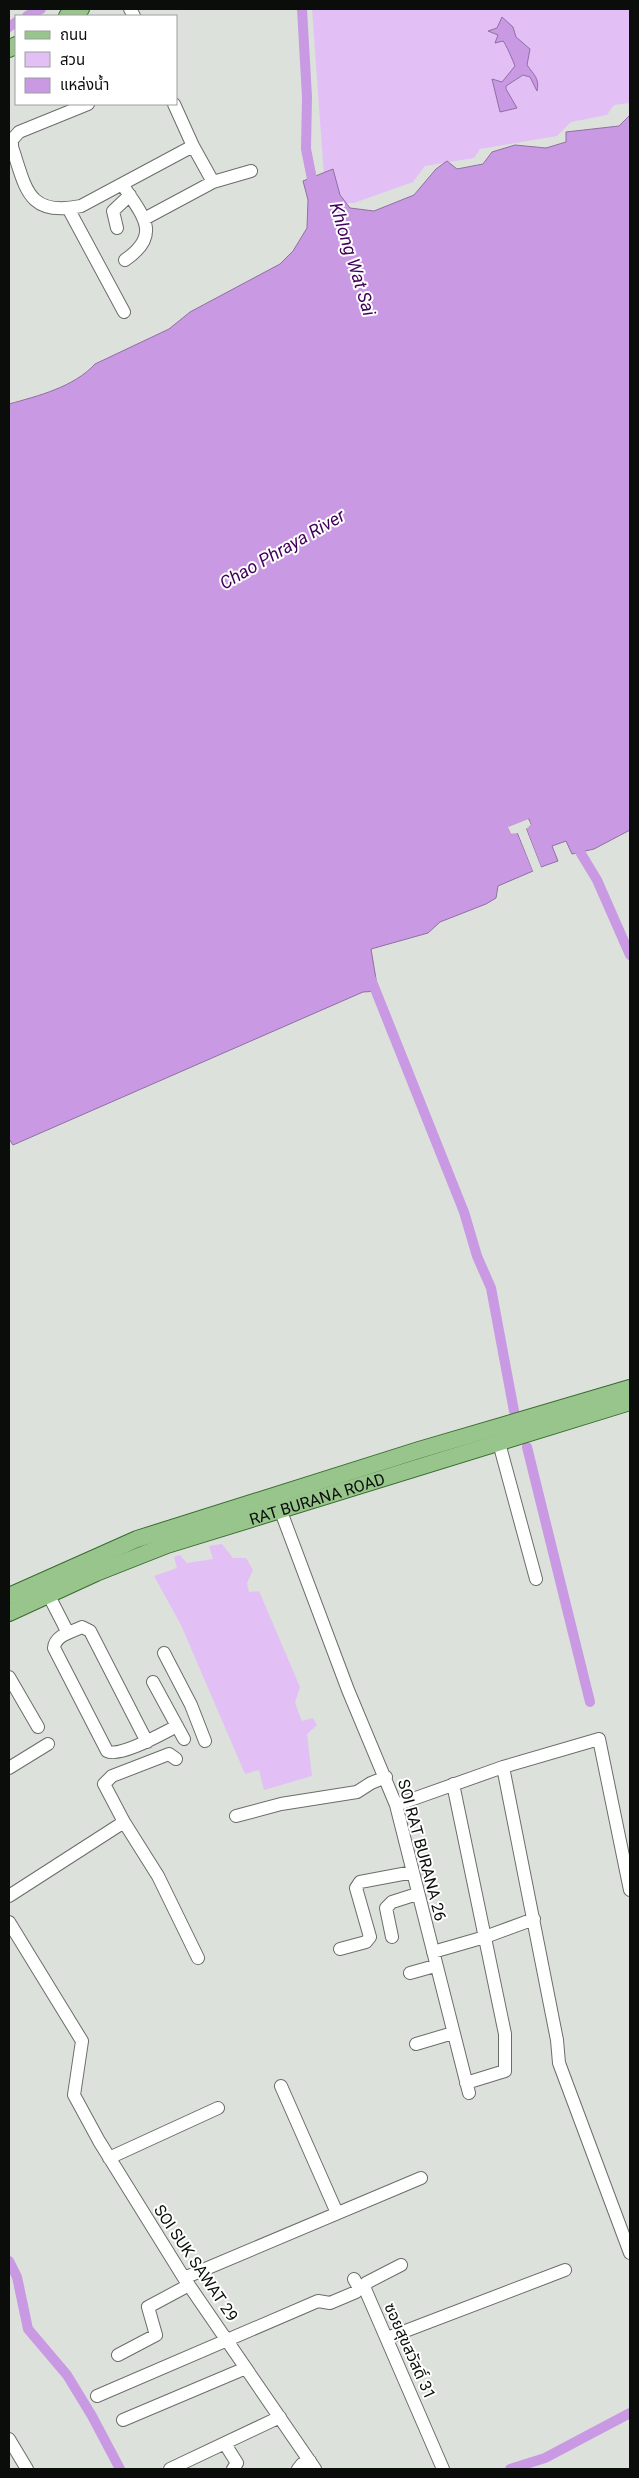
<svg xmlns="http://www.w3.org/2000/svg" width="639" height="2478" viewBox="0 0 639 2478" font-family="Roboto,'Noto Sans Thai',sans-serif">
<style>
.green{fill:#e2c0f6}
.water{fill:#c999e3;stroke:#906fa2}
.pier{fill:#dde1dc}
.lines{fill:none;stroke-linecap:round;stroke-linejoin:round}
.canal{stroke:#c999e3;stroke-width:10}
.minor-casing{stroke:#6a6e69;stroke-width:14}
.major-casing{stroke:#386b2d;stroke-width:18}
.minor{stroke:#fff;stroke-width:12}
.major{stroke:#97c58c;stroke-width:16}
.labels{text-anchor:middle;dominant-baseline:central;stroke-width:4;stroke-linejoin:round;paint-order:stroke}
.street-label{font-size:16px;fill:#0b0d0b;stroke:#fff}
.water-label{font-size:18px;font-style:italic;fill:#42005b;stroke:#fff}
</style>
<rect width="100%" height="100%" fill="#dde1dc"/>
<path class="green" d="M312,9H630V103L614,105L607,115L571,122L557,136L480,149L474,158L425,166L413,182L354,203H342L324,177Z
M222,1544L233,1558H246L253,1570L247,1583L249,1592L259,1591L300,1687L295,1703L302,1721L313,1718L317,1725L307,1734L312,1776L264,1790L259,1770L245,1774L181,1625L154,1576L177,1568L174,1557L180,1555L187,1563L213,1559L209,1546Z"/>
<path class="water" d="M502,17L513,27L516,37L530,49L527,65C533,74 540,78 537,91L530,77L523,75L506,86V89L517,108L500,112L492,79L502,82L515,66C514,63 505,42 503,41L495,43L498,35L488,31L497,28Z
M630,115V830L594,849L572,854L566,841L552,846L558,861L541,867L526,828L531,825L529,819L509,827L511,834L517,832L533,871L498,886L496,898L486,904L440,922L428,933L371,949L378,991L363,992L13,1145L9,1139V404C38,396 74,387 95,364L169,329L190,312L280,264L293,251L307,228L308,200L303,181L333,169L340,195L350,208L374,211L414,195L436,169L447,161L457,169L483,164L492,152L515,145L546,148L566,142V132L619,126Z"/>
<path class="pier" d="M528,819L531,825L526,829L541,867L539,868L523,829L528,824L527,822L512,828L513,831H520L535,870L533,871L518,833L511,834L508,827Z"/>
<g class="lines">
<path class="canal" d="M302,9L307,97L306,149L314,189
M27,16L41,9
M9,27L16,22
M574,842L597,880L630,955
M371,979L464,1212L477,1256L491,1288L514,1411
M527,1447L590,1702
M9,2261L17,2277L28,2329L67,2375L92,2416L120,2469
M510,2469L545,2458L630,2413"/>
<defs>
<path id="minor" d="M130,9L134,16
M88,104L19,132L12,140V147C26,188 27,217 81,206L193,146
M174,104L193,146L213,182
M122,184C142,215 163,234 125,260
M68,208L124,312
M144,219L213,182L251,171
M117,228L113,211L130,195
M499,1443L536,1579
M280,1509L348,1690L396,1805L469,2093
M48,1594L68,1633
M164,1653L191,1705L205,1741
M9,1677L38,1727
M153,1682L184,1739
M147,1742L90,1631L82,1627C72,1632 55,1635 54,1648L107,1751C120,1758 163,1733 177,1726
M176,1759L169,1754L112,1776L104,1784L124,1822L158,1876L198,1958
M503,1767L557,2040L559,2063L630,2253
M9,1768L48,1744
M453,1784L505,2034V2071L466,2083
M396,1805L503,1767L599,1739L630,1890
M236,1816L281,1804L357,1792L371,1783L386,1777
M9,1896L124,1822
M9,1922L82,2041L74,2095L99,2141L184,2278L315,2469
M392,1937L386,1908L392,1902L417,1894
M340,1949L366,1942L370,1937L356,1888L360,1882L413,1872
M433,1952L485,1937L534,1919
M410,1973L435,1966
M416,2044L453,2033
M281,2086L337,2213
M109,2158L218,2108
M401,2265L366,2283L365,2289L443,2469
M184,2278L421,2178
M387,2338L565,2270
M118,2355L156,2335L148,2307L189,2285
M97,2396L318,2301L330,2303L356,2292L359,2288L354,2279
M123,2420L246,2368
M9,2439L27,2469
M225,2444L237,2463L233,2469
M170,2469L280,2417
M298,2469L302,2464L310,2461"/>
<g id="major">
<path d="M67,16L81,9"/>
<path d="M9,49L16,45"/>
<path d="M9,1596L137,1539L419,1450L630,1388"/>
<path id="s1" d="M9,1613L96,1573L167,1545L630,1402"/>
</g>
</defs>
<use href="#minor" class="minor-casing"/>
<use href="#major" class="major-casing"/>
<use href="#minor" class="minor"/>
<use href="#major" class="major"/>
</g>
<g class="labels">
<g class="street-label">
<text stroke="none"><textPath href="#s1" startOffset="329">RAT BURANA ROAD</textPath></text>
<text transform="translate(422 1850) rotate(75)">SOI RAT BURANA 26</text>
<text transform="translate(196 2263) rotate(56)">SOI SUK SAWAT 29</text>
<text transform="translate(410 2351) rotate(66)">ซอยสุขสวัสดิ์ 31</text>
</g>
<g class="water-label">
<text transform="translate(353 259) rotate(73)">Khlong Wat Sai</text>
<text transform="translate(282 549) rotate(-30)">Chao Phraya River</text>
</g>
</g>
<rect width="639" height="2478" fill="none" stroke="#0b0d0b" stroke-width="20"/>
<rect x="15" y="15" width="162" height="90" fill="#ffffff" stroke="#9d9e9d"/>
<rect x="25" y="31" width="25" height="8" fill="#97c58c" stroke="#9d9e9d"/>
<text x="60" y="40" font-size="15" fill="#0b0d0b">ถนน</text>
<rect x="25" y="52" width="25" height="15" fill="#e2c0f6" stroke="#9d9e9d"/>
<text x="60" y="65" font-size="15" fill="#0b0d0b">สวน</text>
<rect x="25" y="78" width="25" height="15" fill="#c999e3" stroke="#9d9e9d"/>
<text x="60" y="90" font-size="15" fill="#0b0d0b">แหล่งน้ำ</text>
</svg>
